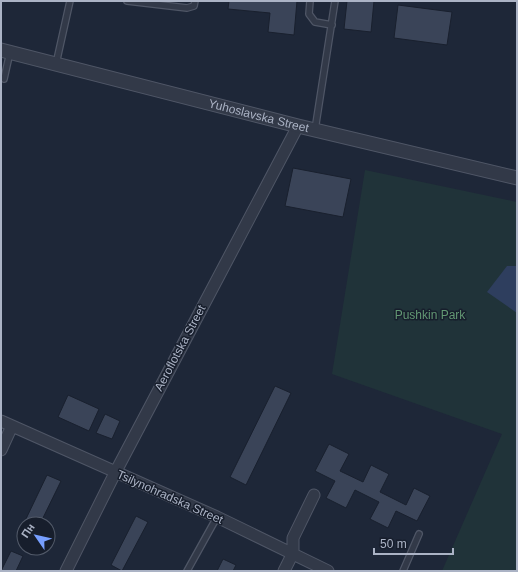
<svg xmlns="http://www.w3.org/2000/svg" width="518" height="572" viewBox="0 0 518 572" font-family="Helvetica,sans-serif">
<style>
.green{fill:#203339}
.water{fill:#2e3e5e}
.building{fill:#3a4458;stroke:#19202e}
.lines{fill:none;stroke-linecap:round;stroke-linejoin:round}
.service-casing{stroke:#4f5666;stroke-width:8}
.minor-casing{stroke:#4f5666;stroke-width:13}
.tertiary-casing{stroke:#4f5666;stroke-width:15}
.service{stroke:#323948;stroke-width:5.5}
.minor{stroke:#323948;stroke-width:11}
.tertiary{stroke:#323948;stroke-width:13}
.labels{text-anchor:middle;dominant-baseline:central;stroke-width:3;stroke-linejoin:round;paint-order:stroke}
.street-label{font-size:12px;fill:#abb3c5;stroke:#171e2c}
.park-label{font-size:12px;fill:#629773;stroke:#171e2c}
</style>
<rect width="100%" height="100%" fill="#1e2738"/>
<path class="green" d="M365,170L517,202V571H442L502,434L332,374Z"/>
<path class="water" d="M507,266H517V313L487,292Z"/>
<path class="building" d="M229,1H297L294,35L268,32L270,13L228,9Z
M347,1H374L371,32L344,29Z
M398,5L452,12L447,45L394,38Z
M293,168L351,179L343,217L285,206Z
M275,386L291,393L246,485L230,477Z
M68,395L99,409L89,431L58,417Z
M105,414L120,421L112,439L96,433Z
M329,444L349,454L340,471L363,482L371,465L389,474L380,492L406,505L414,488L430,496L417,521L396,511L388,528L370,519L379,502L355,490L346,508L326,498L335,481L315,471Z
M47,475L61,481L40,524H26L24,523Z
M136,516L148,522L122,571L111,565Z
M11,551L23,556L16,571H1Z
M223,559L236,565L233,571H217Z"/>
<g class="lines">
<defs>
<path id="service" d="M127,1L187,8L194,6L195,1
M310,1L309,14L315,22L332,25
M56,64L70,1
M4,79L10,52
M315,130L335,1
M187,571L217,517
M403,571L419,534"/>
<path id="minor" d="M1,421L217,517L328,571
M1,450L12,426
M66,571L115,473L298,126
M284,571L293,553V538L314,495"/>
<g id="tertiary">
<path id="s1" d="M1,50L298,126L517,178"/>
</g>
</defs>
<use href="#service" class="service-casing"/>
<use href="#minor" class="minor-casing"/>
<use href="#tertiary" class="tertiary-casing"/>
<use href="#service" class="service"/>
<use href="#minor" class="minor"/>
<use href="#tertiary" class="tertiary"/>
</g>
<g class="labels">
<g class="street-label">
<text stroke="none"><textPath href="#s1" startOffset="266">Yuhoslavska Street</textPath></text>
<text transform="translate(180 348) rotate(-62)">Aeroflotska Street</text>
<text transform="translate(170 497) rotate(24)">Tsilynohradska Street</text>
</g>
<g class="park-label">
<text x="430" y="315">Pushkin Park</text>
</g>
</g>
<rect width="518" height="572" fill="none" stroke="#abb3c5" stroke-width="4"/>
<g transform="translate(36 536) rotate(304)"><circle r="19" fill="#171e2c" stroke="#525a69"/>
<path d="M0-3L7 15L0 10L-7 15Z" fill="#779fff"/>
<text y="-6" font-size="11" font-weight="bold" text-anchor="middle" fill="#abb3c5">Пн</text>
</g>
<path d="M374 548v6h79v-6" fill="none" stroke="#abb3c5" stroke-width="2"/>
<text x="380" y="548" font-size="12" fill="#abb3c5" stroke="#171e2c" stroke-width="3" paint-order="stroke">50 m</text>
</svg>
